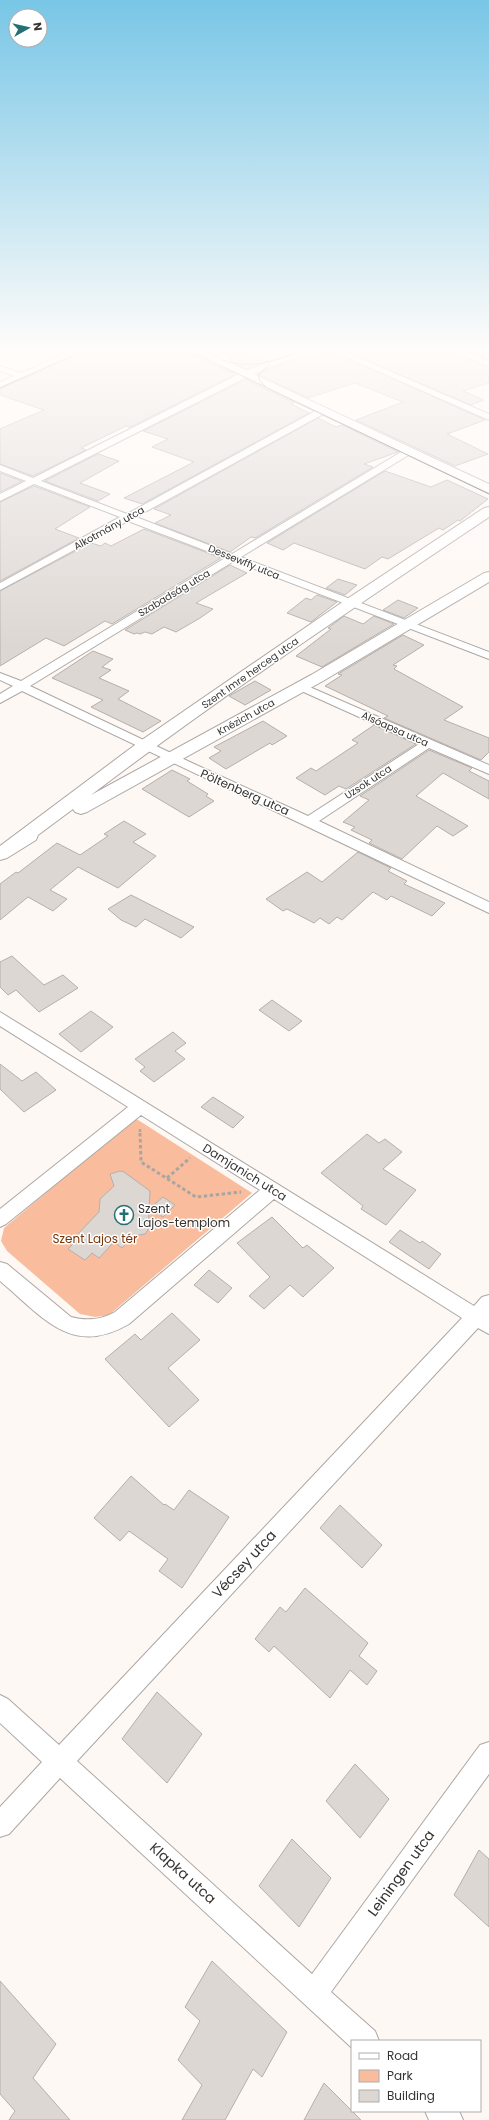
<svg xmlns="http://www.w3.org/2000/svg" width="489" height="2120" viewBox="0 0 489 2120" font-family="Poppins,sans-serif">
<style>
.green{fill:#f9bd9e}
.building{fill:#ddd7d3;stroke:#b5afac}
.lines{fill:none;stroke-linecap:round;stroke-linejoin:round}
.lane-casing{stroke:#ada7a4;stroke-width:5.5}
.street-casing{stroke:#ada7a4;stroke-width:2}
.secondary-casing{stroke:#ada7a4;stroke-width:2}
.path-far1{stroke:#aaa5a2;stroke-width:2.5;stroke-dasharray:3 2;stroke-linecap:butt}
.path{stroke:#aaa5a2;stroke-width:3;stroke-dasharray:3.5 2.5;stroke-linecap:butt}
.lane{stroke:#fff;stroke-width:4.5}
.street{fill:#fff;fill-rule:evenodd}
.secondary{fill:#fff;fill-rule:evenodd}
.tram{stroke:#5f5c5a;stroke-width:1}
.labels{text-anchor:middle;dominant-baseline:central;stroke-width:3;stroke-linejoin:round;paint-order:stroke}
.far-street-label{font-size:10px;fill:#353331;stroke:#fff}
.street-label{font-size:12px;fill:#353331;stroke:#fff}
.poi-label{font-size:12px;fill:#353331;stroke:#fff;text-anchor:start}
.park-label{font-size:12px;fill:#773509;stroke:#fff}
.near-street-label{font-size:14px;fill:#353331;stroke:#fff}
</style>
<rect width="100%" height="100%" fill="#fef8f4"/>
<path class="green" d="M135,1118L252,1193L109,1315L95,1317L80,1314L7,1251L1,1241L4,1228Z"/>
<path class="building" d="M91,350H188L189,353L234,375L130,427L126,426L81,448L86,450L33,476L0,464V429L44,410L0,395V389Z
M218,350H236L268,361L246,369L233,363L227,355Z
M329,350L485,420L447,434L488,454L455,466L356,420L403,402L355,383L308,398L257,374L280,365Z
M343,350H447L489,367V383L463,391L484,400L471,405Z
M463,350H487L489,359Z
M245,380L294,403L291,404L309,413L142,504L124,498L194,462L152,447L168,439L143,431Z
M318,418L336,427L342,425L398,452L364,464L373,467L255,538L251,537L230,552L155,523L171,515L154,509Z
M98,454L119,461L80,483L110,494L98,501L45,481Z
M385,471L431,487L447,480L488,499L460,521L458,520L443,530L439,528L388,559L382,557L365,569L294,543L283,550L267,543Z
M0,473L22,481L0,492Z
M34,486L90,507L55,529L79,538L0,581V502Z
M144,529L221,558L112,624L105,621L64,646L46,638L0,666V591L91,543L101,546L105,543L111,546Z
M230,565L247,573L196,603L213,609L200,618L176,632L164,627L152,634L145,632L140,634L137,633L134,634L125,630Z
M338,579L357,585L345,595L326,588Z
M317,595L337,602L311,622L287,613L306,598L311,600Z
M398,600L418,608L404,618L383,610Z
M344,616L363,624L374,616L394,624L322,667L296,656L331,629L328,628Z
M403,635L424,645L393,665L397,666L394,669L463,707L444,720L489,738V752L481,760L384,718L388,716L325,686L342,675L338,674Z
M93,651L113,659L102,667L111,670L99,678L129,691L118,699L161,721L143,732L91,707L103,700L52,678Z
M255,681L271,690L245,705L229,696Z
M263,721L287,736L272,745L270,743L226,769L209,758L221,751L214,747Z
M374,725L416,744L346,789L339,786L325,795L296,778L311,768L316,771L358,743L352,740Z
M429,750L472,768L469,771L489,781V799L443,773L416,796L468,826L453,836L437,826L402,859L369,843L372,840L351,830L355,827L343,822L369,800L360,796Z
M172,770L190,779L187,781L208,794L206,796L214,801L189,817L142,789Z
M124,821L146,834L133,842L156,856L118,888L78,867L50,890L67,899L53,911L28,897L0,920V884L16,872L18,873L57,843L80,855L108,836L104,834Z
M358,852L391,868L388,871L407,881L404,884L445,903L432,916L391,896L387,900L373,892L342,920L337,917L329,924L320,918L314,923L287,909L283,911L266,899L307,872L322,882Z
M131,895L194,927L181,938L145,919L136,927L121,920L108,909Z
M12,956L44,985L63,975L78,988L39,1012L16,990L8,995L0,987V962Z
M272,1000L302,1021L289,1031L259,1010Z
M91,1011L113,1027L81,1052L59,1034Z
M173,1032L186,1043L175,1051L185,1059L154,1082L140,1071L145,1067L135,1059Z
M0,1064L22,1081L36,1072L56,1090L24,1112L0,1089Z
M213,1097L244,1117L233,1128L201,1107Z
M367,1134L379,1143L385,1139L402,1152L383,1169L416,1190L386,1225L361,1209L363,1206L321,1173Z
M120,1171L124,1172L150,1191L148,1230L145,1234L133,1236L122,1248L114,1242L99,1258L92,1253L85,1260L68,1249L76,1241L73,1239L99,1212L100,1199L114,1186L110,1174Z
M163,1197L175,1205L163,1217L150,1208Z
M272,1217L303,1248L307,1245L334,1268L303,1297L290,1285L264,1309L249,1296L270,1277L237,1243Z
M400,1230L420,1243L422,1241L441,1254L429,1269L389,1242Z
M209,1270L232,1288L218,1303L194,1285Z
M172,1313L200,1340L168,1368L199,1400L169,1427L105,1359L135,1334L141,1340Z
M131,1476L164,1505L165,1504L174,1510L189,1490L229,1517L182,1588L159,1571L168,1559L129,1531L120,1541L94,1518Z
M340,1505L382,1545L362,1568L320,1528Z
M305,1588L368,1643L359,1656L377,1671L367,1685L350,1670L330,1698L274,1646L269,1652L255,1639L280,1607L286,1612Z
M157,1692L202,1734L167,1783L122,1739Z
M355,1764L389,1799L360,1838L326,1801Z
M292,1839L331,1878L299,1927L259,1886Z
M479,1850L489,1859V1927L454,1895Z
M212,1961L287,2032L262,2077L253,2069L225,2120H182L202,2085L178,2060L200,2021L185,2007Z
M0,1981L56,2044L33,2078L70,2120H9L15,2111L0,2094Z
M324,2083L361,2120H304Z"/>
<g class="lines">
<defs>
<path id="lane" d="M211,350L225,358L231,367"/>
<path id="street" d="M74,350H84L0,387V382L14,376L0,371V366L21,373Z
M302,350H313L249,376L41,481L127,514L319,409H325V413L136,517L232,554L406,449H412V453L241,557L489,652V659L234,561L30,686L192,763L308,816L419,744L297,689L295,687L297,685H305L489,765V774L429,748L319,821L489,902V913L22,691L0,703V694L13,686L0,680V673L21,681L225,558L128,521L0,590V583L120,517L34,484L0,501V494L26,481L0,471V465L33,478L243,372Z
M330,350H340L489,414V420Z
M448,350H459L489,361V366Z
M0,1012L474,1306L482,1297L489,1295V1334L478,1328L77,1761L312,1974L480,1745L489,1742V1774L331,1992L375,2031L379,2041H352V2048L60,1778L9,1834L0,1837V1807L42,1762L0,1723V1695L8,1699L59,1745L462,1318L274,1199L129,1324C71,1358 42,1316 0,1281V1262L7,1264L71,1317C86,1321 101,1320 115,1312L260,1190L141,1115L6,1224L0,1227V1209L128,1107L0,1026Z
M425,2111H459L463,2120H429Z"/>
<path id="secondary" d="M189,350H202L489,484V493L190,352Z
M489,507V517C355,607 220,697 91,795L311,675L484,573L489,572V582L323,681L87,812L81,814L75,812L73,809L38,835L36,840L7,858L0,860V846L139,742L344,601L484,508Z"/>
</defs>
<use href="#lane" class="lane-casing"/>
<use href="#street" class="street-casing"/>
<use href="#secondary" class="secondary-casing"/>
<path class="path-far1" d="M140,1129V1134"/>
<path class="path" d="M140,1133L141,1162L196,1197L241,1192
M167,1178L190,1158"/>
<use href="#lane" class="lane"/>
<use href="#street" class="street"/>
<use href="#secondary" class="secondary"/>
<path class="tram" d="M188,350L489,494
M222,360C251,370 276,361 304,350
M265,386L259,380V374L270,364
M0,388L86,350"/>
</g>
<linearGradient id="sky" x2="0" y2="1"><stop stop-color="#78c6e6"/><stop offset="0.54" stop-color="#fffcfa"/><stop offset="1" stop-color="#fffcfa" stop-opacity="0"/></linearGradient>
<rect width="489" height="647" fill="url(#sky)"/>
<defs>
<symbol id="church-ring" viewBox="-11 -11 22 22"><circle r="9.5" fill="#fff" stroke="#257072" stroke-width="1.5"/><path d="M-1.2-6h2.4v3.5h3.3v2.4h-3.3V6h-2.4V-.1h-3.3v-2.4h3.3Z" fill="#257072"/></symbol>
</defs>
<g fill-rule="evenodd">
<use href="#church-ring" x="113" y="1204" width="22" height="22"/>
</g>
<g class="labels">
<g class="far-street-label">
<text transform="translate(109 528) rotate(-29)">Alkotmány utca</text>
<text transform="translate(244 562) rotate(22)">Dessewffy utca</text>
<text transform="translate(174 593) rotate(-31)">Szabadság utca</text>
<text transform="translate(250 673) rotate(-35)">Szent Imre herceg utca</text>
<text transform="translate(246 717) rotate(-29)">Knézich utca</text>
<text transform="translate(395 729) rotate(24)">Alsóapsa utca</text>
<text transform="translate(368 782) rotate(-33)">Uzsok utca</text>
</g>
<g class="street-label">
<text transform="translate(245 792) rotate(24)">Pöltenberg utca</text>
<text transform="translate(245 1172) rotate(32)">Damjanich utca</text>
</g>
<g class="poi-label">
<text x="138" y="1208">Szent<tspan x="138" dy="14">Lajos-templom</tspan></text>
</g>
<g class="park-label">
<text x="95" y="1238">Szent Lajos tér</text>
</g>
<g class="near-street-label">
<text transform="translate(244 1564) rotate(-47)">Vécsey utca</text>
<text transform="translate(183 1873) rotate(42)">Klapka utca</text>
<text transform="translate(401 1873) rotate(-54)">Leiningen utca</text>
</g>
</g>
<rect x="351" y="2040" width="130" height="72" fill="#ffffff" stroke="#aeadad"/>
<rect x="359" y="2053" width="20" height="6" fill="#ffffff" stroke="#aeadad"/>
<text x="387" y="2060" font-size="12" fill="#353331">Road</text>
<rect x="359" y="2070" width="20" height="12" fill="#f9bd9e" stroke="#aeadad"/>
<text x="387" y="2080" font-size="12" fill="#353331">Park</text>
<rect x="359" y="2090" width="20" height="12" fill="#ddd7d3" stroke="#aeadad"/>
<text x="387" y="2100" font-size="12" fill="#353331">Building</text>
<g transform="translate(28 28) rotate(82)"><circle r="19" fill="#ffffff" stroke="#aeadad"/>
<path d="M0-3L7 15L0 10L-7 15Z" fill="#257072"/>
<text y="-6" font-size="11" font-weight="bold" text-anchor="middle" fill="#353331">N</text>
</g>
</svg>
